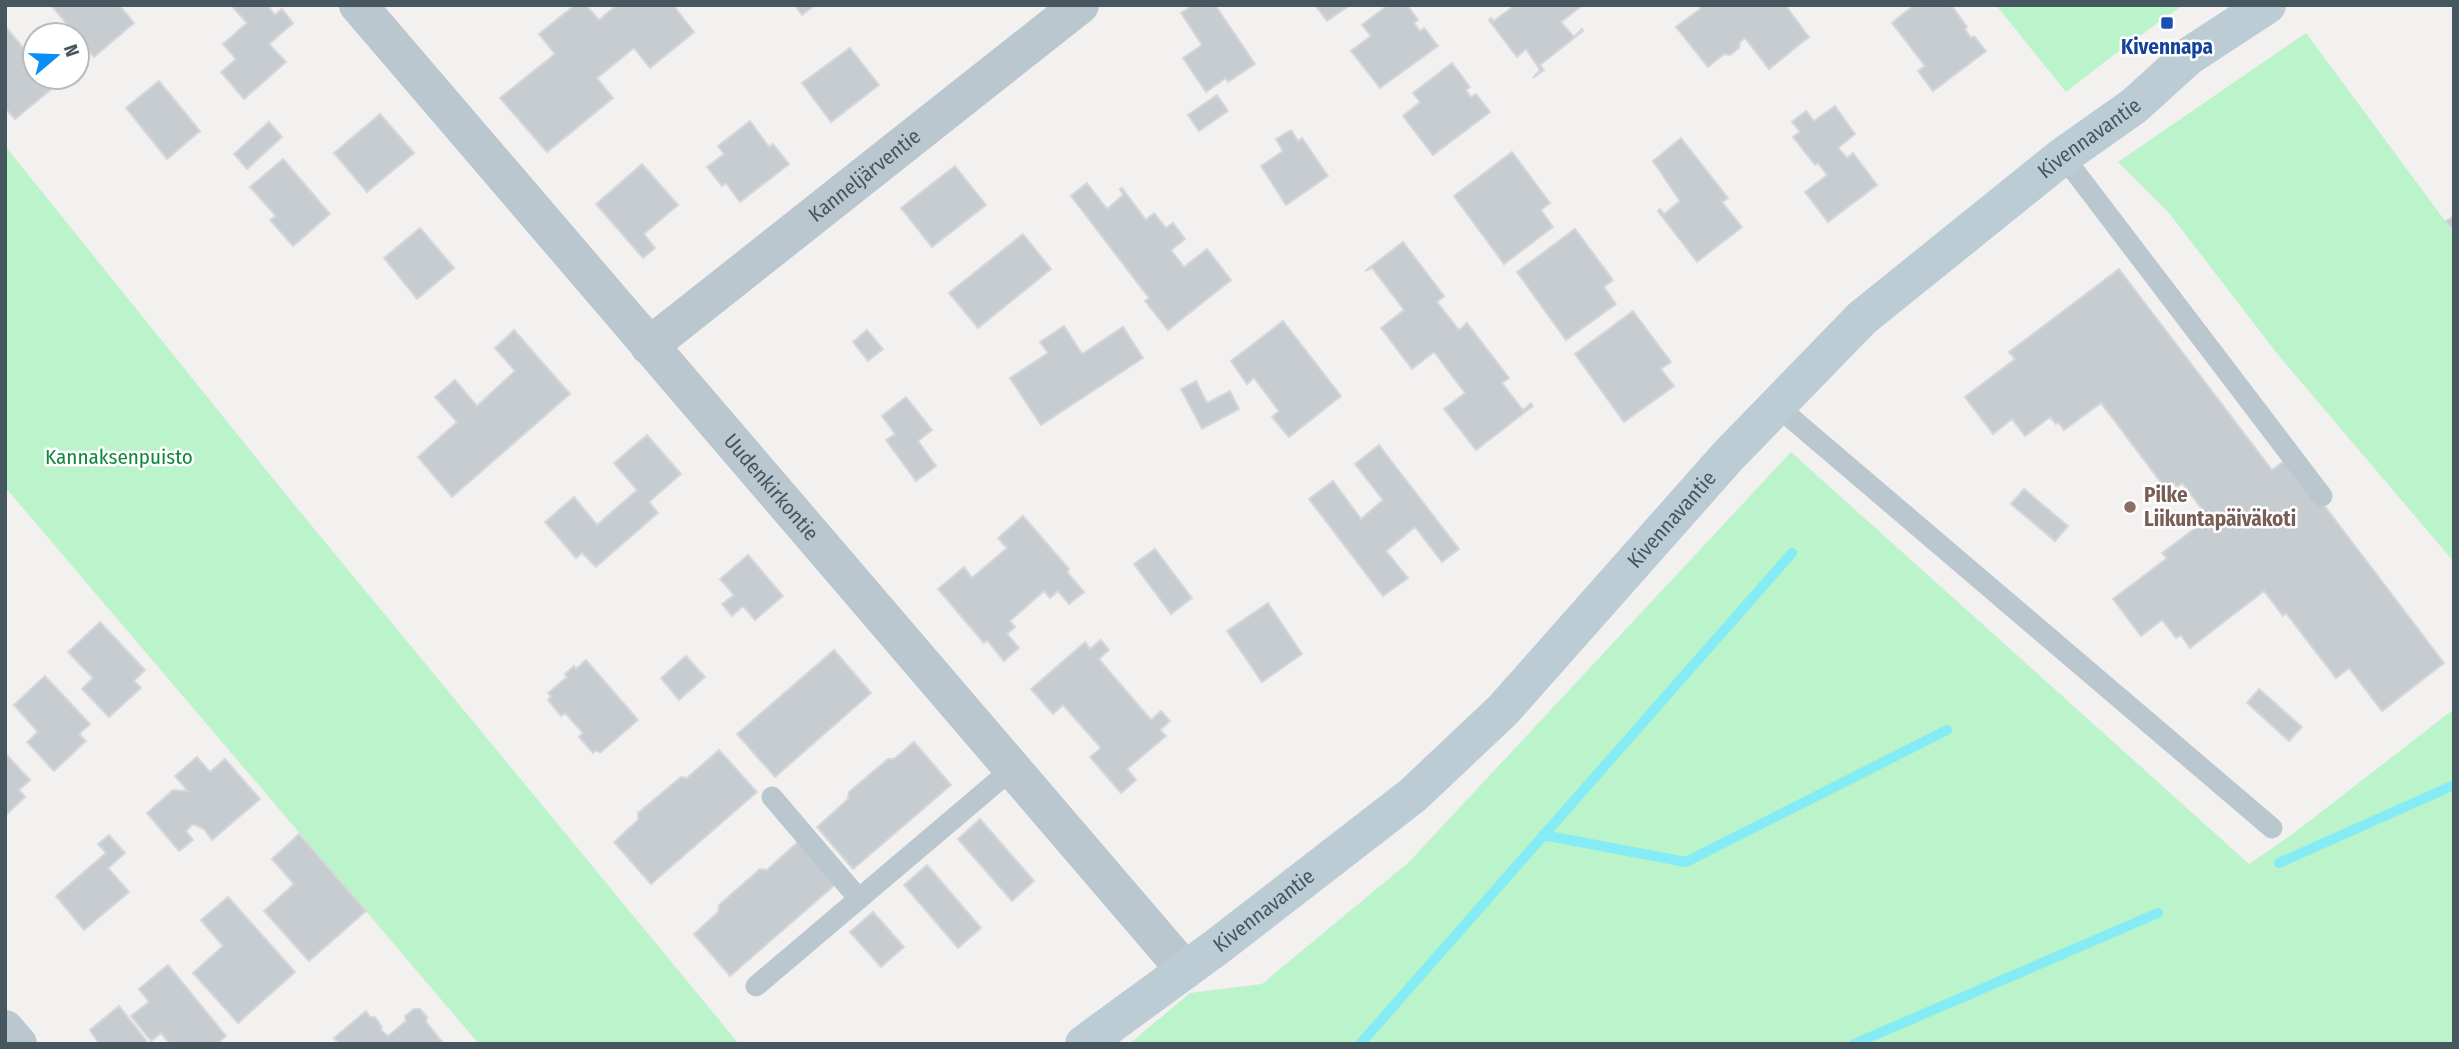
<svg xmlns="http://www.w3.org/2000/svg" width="2459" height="1049" viewBox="0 0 2459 1049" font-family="'Fira Sans Condensed',sans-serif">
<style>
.green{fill:#bbf3ca}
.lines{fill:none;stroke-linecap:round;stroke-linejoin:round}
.stream{stroke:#85ebf4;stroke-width:10}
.building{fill:#c7ccd0;stroke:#d4d7dc;stroke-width:2}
.lane{stroke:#bac7ce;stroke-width:21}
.street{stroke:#bac7ce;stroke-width:38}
.secondary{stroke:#bcccd5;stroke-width:38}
.transit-dot{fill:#1a4fb4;stroke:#fff;stroke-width:2.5}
.education-dot{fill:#8d6e63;stroke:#fff;stroke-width:2.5}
.labels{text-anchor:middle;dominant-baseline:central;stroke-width:5;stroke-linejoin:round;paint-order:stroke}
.transit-label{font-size:21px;font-weight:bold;fill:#164399;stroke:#fff}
.street-label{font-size:21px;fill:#46575f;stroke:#fff}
.park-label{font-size:21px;fill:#0f883c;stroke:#fff}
.education-label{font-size:21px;font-weight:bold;fill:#785e54;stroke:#fff;text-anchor:start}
</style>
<rect width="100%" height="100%" fill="#f3f0f0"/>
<path class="green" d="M1996,5H2183L2120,50L2066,92Z
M2306,33L2454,233V562L2279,356L2169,213L2118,162Z
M5,146L283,491L739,1044H479L5,487Z
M1791,452L2249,864L2294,833L2454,709V1044H1129L1190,993L1262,984L1409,862Z"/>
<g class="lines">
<path class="stream" d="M1543,835L1686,862L1947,730
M2279,863L2454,785
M1360,1044L1792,553
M1854,1044L2158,913"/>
</g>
<path class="building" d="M51,5H119L134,23L94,57Z
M231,5H272L269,8L275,15L282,9L293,23L269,44L286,62L244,99L221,72L236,59L223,44L247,23Z
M575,5H586L599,20L617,5H673L694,32L650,68L634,48L597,78L613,98L547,152L500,98L555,54L539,34Z
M795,5H815L802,15Z
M1193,5H1215L1255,64L1228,82L1226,78L1206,92L1183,58L1202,45L1181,13Z
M1315,5H1350L1327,21Z
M1388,5H1407L1418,20L1414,23L1420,31L1424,28L1438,46L1380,88L1351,51L1371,36L1362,25Z
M1515,5H1583L1561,22L1574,37L1582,29L1583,31L1540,65L1544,70L1533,78L1540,70L1526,49L1517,57L1489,20L1491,18L1494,21Z
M1700,5H1785L1809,37L1769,69L1745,38L1740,42L1739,48L1730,55L1724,54L1708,67L1676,27L1700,9Z
M1914,5H1951L1967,27L1965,29L1971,38L1974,36L1986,51L1933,91L1918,71L1925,66L1892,23Z
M5,26L35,62V77H48L55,86L15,119L5,108Z
M850,48L879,85L831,122L802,83Z
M1452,63L1470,87L1466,90L1471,97L1476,94L1490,112L1433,155L1403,116L1420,102L1413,93Z
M159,81L200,131L167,159L126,108Z
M1217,95L1228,111L1199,131L1188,115Z
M1835,106L1855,134L1838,148L1847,158L1853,153L1877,185L1828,222L1805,192L1827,175L1818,163L1815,165L1793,137L1800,132L1792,122L1806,111L1814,121Z
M380,114L414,153L367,192L334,153Z
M750,121L769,147L773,144L789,164L740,202L726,183L722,186L707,167L724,154L718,146Z
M269,122L282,137L247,169L234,154Z
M1291,130L1298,141L1302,138L1328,176L1286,205L1261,166L1283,151L1276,139Z
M1681,138L1728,198L1722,202L1742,227L1697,262L1658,211L1660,209L1664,214L1680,201L1653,161Z
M1512,152L1550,203L1541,210L1553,227L1504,264L1454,196Z
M283,159L330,214L293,246L270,220L276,216L250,187Z
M642,164L678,205L644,234L655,248L643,258L596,204Z
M955,166L986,205L932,247L901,208Z
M1087,183L1107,209L1123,195L1120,189L1122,188L1146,220L1154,213L1166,228L1173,223L1185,239L1171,250L1184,267L1207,249L1231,280L1168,330L1145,301L1149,298L1071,196Z
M2454,216V231L2446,221Z
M420,228L454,268L417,299L384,258Z
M1575,229L1613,280L1604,287L1616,304L1566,340L1517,272Z
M1023,234L1051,269L978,328L949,293Z
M1403,242L1444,296L1437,302L1459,330L1467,323L1509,378L1502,383L1523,410L1531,403L1533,406L1476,450L1444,409L1465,393L1434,352L1412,369L1381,328L1404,310L1372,268L1365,271Z
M2119,269L2272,470L2288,458L2444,663L2382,711L2349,668L2336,678L2286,613L2283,616L2264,591L2190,648L2181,635L2176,638L2162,620L2141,636L2113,599L2167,558L2162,553L2209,518L2182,483L2177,487L2174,483L2166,489L2101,403L2064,430L2058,422L2056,424L2050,417L2025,436L2012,419L1993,434L1965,397L2015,359L2009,352Z
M1633,311L1671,362L1661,369L1674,386L1624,422L1575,354Z
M1283,321L1341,396L1289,437L1272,417L1279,411L1254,378L1247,384L1231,361Z
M1064,326L1082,354L1123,327L1143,358L1041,425L1010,378L1048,353L1040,342Z
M514,330L570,394L452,497L418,457L457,422L435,397L455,380L477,406L515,371L495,348Z
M867,330L883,349L868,361L853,342Z
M1196,381L1207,403L1230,391L1239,409L1202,429L1181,389Z
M906,397L932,430L918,441L936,466L916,481L886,440L895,434L882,416Z
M647,435L681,474L649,502L658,513L596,567L582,553L576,558L545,522L574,497L597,525L637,490L614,463Z
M1379,445L1459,549L1442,562L1415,527L1386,551L1408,578L1383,596L1309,499L1333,481L1361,519L1383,500L1355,464Z
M2024,489L2068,526L2055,541L2011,504Z
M1023,516L1069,569L1067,572L1084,592L1069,604L1058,591L1050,598L1044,591L1010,621L1015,627L1007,634L1019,648L1004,661L987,640L984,643L938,589L964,567L972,578L1007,548L998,538Z
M1155,549L1192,598L1171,614L1134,564Z
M748,555L783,596L755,620L743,606L732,616L722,604L734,595L720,579Z
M1268,603L1302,654L1262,682L1227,631Z
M100,622L145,670L134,681L141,688L109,717L82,689L93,678L68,652Z
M1101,640L1109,650L1099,659L1104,665L1151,720L1161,711L1170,721L1160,730L1166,736L1127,769L1136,780L1121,793L1090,757L1101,748L1063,705L1053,714L1031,689L1085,642L1090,649Z
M834,650L871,693L775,777L737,734Z
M686,656L705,677L679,700L661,678Z
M586,660L638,720L600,753L597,750L593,753L579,737L583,733L565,713L561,716L548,700L551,696L548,693L567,677L565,674L574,666L576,669Z
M45,676L90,724L79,734L86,741L54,771L27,742L38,732L14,705Z
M2259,689L2302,727L2289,741L2247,703Z
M914,742L951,785L853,869L817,827L848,799L849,792L888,759H894Z
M719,750L757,792L651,884L614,842L638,820V813L681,777L687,778Z
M5,753L30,780L19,790L25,797L5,816Z
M197,757L210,772L225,759L260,799L212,840L204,829L193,824L186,831L193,840L179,851L147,813L173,790L188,791L175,776Z
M980,819L1034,881L1012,901L958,839Z
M299,834L366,911L309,961L264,911L294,884L272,859Z
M109,835L125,853L108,868L129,892L84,930L56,896L106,853L98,844Z
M799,841L836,884L730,976L694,934L718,912L719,905L760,869L767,870Z
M927,865L981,928L958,948L904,885Z
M228,897L295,972L238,1023L193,973L223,946L201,920Z
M873,912L904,947L881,967L850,932Z
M168,965L226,1036L217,1044H170L161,1033L151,1041L131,1016L149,1002L139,989Z
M119,1006L149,1044H99L90,1030Z
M414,1009H420L427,1017L426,1022L444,1044H339L334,1038L366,1011L370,1017H375L382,1027L381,1030L388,1036L406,1021L405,1016Z"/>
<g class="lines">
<path class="lane" d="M2063,156L2322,496
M1777,406L2272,828
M772,797L859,899
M756,986L1012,769"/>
<g class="street">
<path id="s1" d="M358,5L1185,970"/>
<path id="s2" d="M649,346L1080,5"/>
<path d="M5,1029L18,1044"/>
</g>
<path class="secondary" id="s3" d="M1084,1044L1218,946L1413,795L1503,710L1728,456L1862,318L2063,156L2134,106L2189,56L2267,5"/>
</g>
<rect class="transit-dot" x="2160" y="16" width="14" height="14" rx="3.5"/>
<circle class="education-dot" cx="2130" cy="507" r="7"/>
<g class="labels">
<g class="transit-label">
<text x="2167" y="47">Kivennapa</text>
</g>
<g class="street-label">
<text stroke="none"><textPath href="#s3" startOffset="1358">Kivennavantie</textPath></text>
<text stroke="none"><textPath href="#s2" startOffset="275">Kanneljärventie</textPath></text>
<text stroke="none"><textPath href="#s1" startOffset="635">Uudenkirkontie</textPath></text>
<text stroke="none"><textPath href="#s3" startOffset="791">Kivennavantie</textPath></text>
<text stroke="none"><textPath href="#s3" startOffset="224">Kivennavantie</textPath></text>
</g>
<g class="park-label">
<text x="119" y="457">Kannaksenpuisto</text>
</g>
<g class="education-label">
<text x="2144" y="495">Pilke<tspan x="2144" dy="24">Liikuntapäiväkoti</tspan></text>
</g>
</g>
<rect width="2459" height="1049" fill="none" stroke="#46575f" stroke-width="14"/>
<g transform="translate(56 56) rotate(71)"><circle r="33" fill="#ffffff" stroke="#b5bcbf" stroke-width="2"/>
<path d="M0-5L12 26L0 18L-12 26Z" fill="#0a8ef3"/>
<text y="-10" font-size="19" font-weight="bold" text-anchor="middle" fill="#46575f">N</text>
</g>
</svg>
